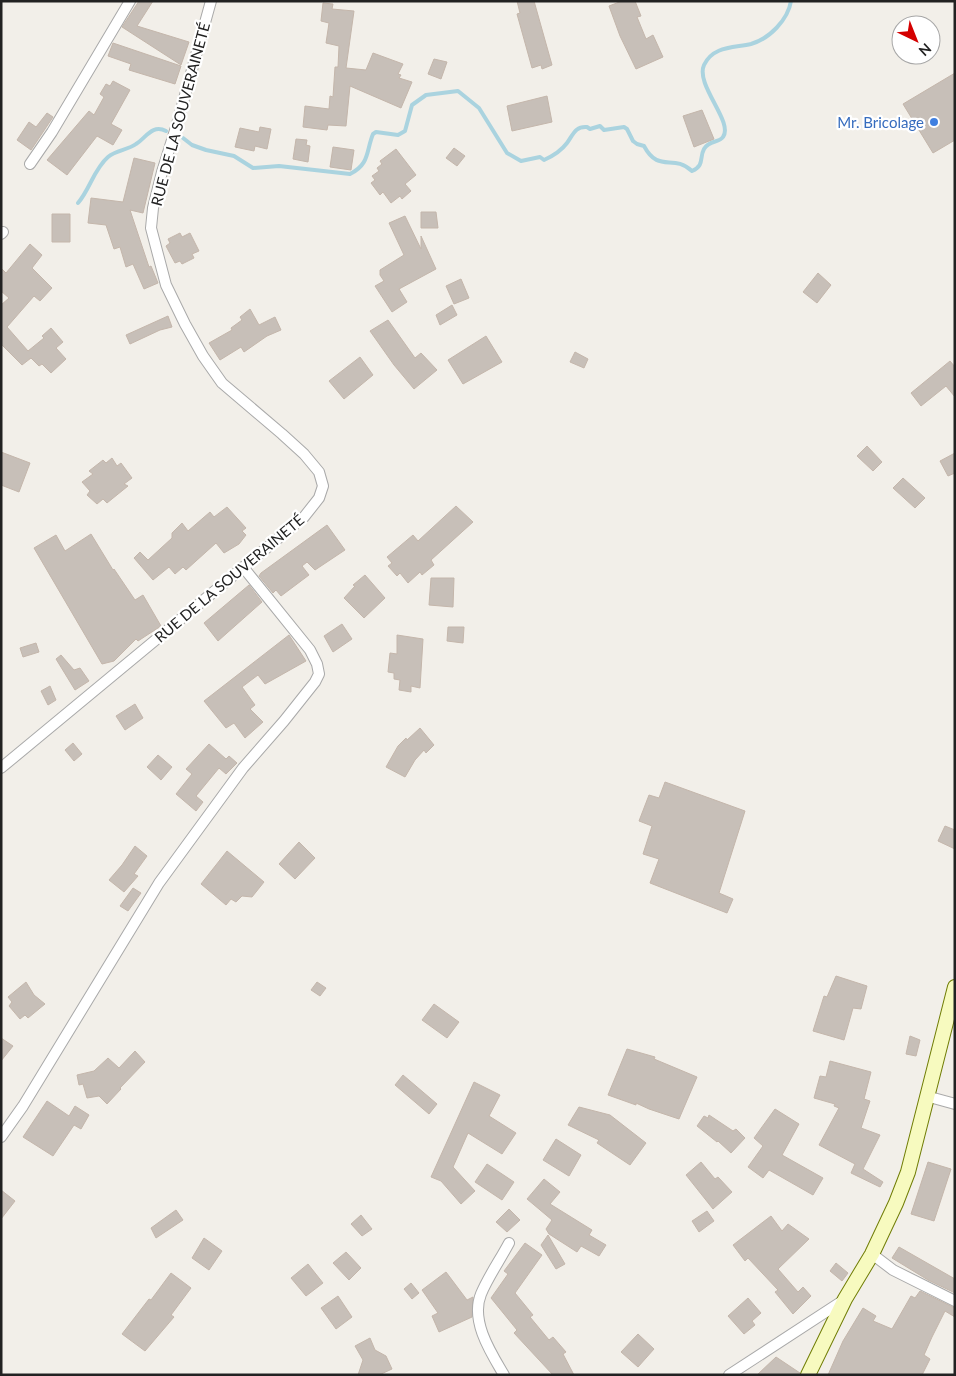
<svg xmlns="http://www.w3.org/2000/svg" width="956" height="1376" viewBox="0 0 956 1376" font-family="Lato,sans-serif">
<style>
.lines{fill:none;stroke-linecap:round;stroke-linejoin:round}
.stream{stroke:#aad3df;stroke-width:4}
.building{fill:#c7bfb8;stroke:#c4b6ab}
.street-casing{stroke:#a9a9a9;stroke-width:12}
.secondary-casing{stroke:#707d05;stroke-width:16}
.street{stroke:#fff;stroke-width:10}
.secondary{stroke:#f7fabf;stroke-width:14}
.shop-dot{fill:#3f7fe0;stroke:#fff;stroke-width:2}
.labels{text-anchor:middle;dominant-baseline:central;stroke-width:4.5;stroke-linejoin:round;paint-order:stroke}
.street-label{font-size:15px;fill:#222;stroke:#fff}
.shop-label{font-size:15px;fill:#366cbe;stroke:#fff;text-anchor:end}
</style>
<rect width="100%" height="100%" fill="#f2efe9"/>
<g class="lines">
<path class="stream" d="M183,138L192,145L206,150L234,156L253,168L279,166L350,174C370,164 366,151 373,134L376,132L398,135L405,131L412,105L426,95L458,91L479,108L507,153L521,161L540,157L544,160C553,156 561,151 567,143C573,135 575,126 587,127L590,129L600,126L604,130L624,127L627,129L633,141L637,144L644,146C659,174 673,153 692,171C705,165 699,158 704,149C709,140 719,143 723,137C734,122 695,85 704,65C713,46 733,48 751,44C769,39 788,20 791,1
M78,203C90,189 94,169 108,157C116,150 128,150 136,144C146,138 152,124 166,131"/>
</g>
<path class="building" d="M139,1H153L137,26L189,42L181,65L122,27Z
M517,1H534L552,65L542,69L541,65L532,68L517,14L520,13Z
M622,1H635L641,16L637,17L646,39L653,35L663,57L636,69L620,36L609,6Z
M323,3L333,4L332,9L354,11L346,68L366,70L373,53L403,64L398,74L401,75L399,78L412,82L401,108L350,86L346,126L328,125L327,130L303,127L305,106L329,109L330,96L333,97L335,67H338L339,46L326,43L329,23L321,21Z
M113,43L181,66L175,84L129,70L131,64L108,56Z
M434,59L447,62L441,79L428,74Z
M955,73V140L933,153L903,104Z
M113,81L130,90L111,124L122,130L113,145L97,136L67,175L47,160L89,111L94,115L104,97L100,94L106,84L110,86Z
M547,96L552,122L512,131L507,106Z
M702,110L714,139L694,147L683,116Z
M47,113L53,117L31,150L17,140L29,122L36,127Z
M260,127L271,129L267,149L255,146L254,151L235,147L240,128L259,132Z
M296,139L307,140L306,145L310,146L308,162L293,159Z
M333,147L354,150L351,170L330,167Z
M454,148L465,156L457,166L446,158Z
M396,149L416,175L405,184L411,191L402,199L400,196L391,203L383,192L380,195L371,183L375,180L372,176L379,171L377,168L382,164L380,161Z
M134,158L155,163L143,213L130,210L149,267L151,266L158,283L144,289L133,264L126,267L120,247L114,249L106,225L88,223L91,198L123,202Z
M421,212H436L438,228H421Z
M52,214H70V242H52Z
M405,216L421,249V236L436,269L399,289L407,302L392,312L375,286L384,281L380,275V270L404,255L389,223Z
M180,233L182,237L190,233L199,251L192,254L194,258L182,264L180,261L175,263L166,246L170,243L168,239Z
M30,244L42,255L32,268L52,288L40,301L34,296L7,327L28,351L44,338L42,336L51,328L63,342L56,348L66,359L51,373L42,364L39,366L31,358L22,365L1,344V305L9,298L1,291V268L6,273Z
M818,273L831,285L817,303L803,292Z
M461,279L469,298L454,304L446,286Z
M452,305L457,315L440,325L436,315Z
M250,309L259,325L275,317L281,330L267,336L244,352L241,347L220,360L209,343L232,330L231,328L242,320L240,317Z
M168,316L172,327L160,330L130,344L126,335Z
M388,320L415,358L421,353L437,370L414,389L394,365L370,331Z
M486,336L502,362L463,384L448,360Z
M575,352L588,359L584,368L570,362Z
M360,357L373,375L344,399L329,381Z
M950,361L955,367V397L946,386L921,406L911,393Z
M867,446L882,462L873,471L857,456Z
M1,452L30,463L19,492L1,485Z
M955,453V473L948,476L940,461Z
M112,458L117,466L121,463L132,478L124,484L128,486L107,503L103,499L97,504L87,495L90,491L82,482L93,474L89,471L103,460L106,463Z
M903,478L925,498L915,508L893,488Z
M456,506L473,522L431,560L434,565L422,575L420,572L408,583L400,573L397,576L388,566L392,563L387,557L413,535L418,541Z
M227,507L246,528L242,531L246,535L239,544L224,553L216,543L186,570L183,567L175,574L169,567L153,580L134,558L140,552L148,560L172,538V533L182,523L188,531L210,512L214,517Z
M327,525L345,550L315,570L307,562L302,566L309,575L281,596L276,590L273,593L259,576L261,573Z
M91,534L113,570L114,569L135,600L143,595L161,626L138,641L136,639L114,661L102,664L34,548L56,535L65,551Z
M365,575L385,598L364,618L344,598L355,586L353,585Z
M431,578H454L453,607L429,605Z
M249,585L262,602L218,641L204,623Z
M342,624L352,639L333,652L324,636Z
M448,627H464L463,643L447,641Z
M289,635L306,661L265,684L258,675L242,687L255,705L250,709L263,722L245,738L234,723L226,728L204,701Z
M397,635L423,639L420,688L411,686V692L399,690L400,680L394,679V673L388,672L390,653L397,654Z
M36,643L39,652L23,657L20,648Z
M61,655L74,670L80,668L89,681L75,690L56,659Z
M50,686L56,700L48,705L41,691Z
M135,704L143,718L125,730L116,716Z
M420,728L434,745L426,753L424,750L415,760L405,777L386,767L398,746L406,738L407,740Z
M73,743L82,754L74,761L65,750Z
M209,744L226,759L229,756L237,763L226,774L219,768L196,796L203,802L196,811L176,794L192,774L186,769Z
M158,755L172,767L161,780L147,767Z
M665,782L745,811L719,893L733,899L727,913L650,883L659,859L643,854L652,826L639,821L649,795L659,798Z
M945,826L955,830V849L938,841Z
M299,842L315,858L295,879L279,864Z
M135,846L147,856L134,874L138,876L124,892L109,880L122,865Z
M227,851L264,882L252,897L242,896L236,902L231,899L226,905L201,884Z
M133,888L141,893L128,911L120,906Z
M836,976L867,986L861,1009L853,1008L844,1040L813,1031L824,996L827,997Z
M26,982L34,995L45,1004L28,1018L25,1015L20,1019L9,1006L12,1002L8,997Z
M317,982L326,988L320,996L311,990Z
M434,1004L459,1022L447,1038L422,1020Z
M910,1036L920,1040L916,1056L906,1054Z
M1,1038L13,1046L1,1061Z
M627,1049L655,1057L654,1059L697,1077L679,1119L649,1109L636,1103V1105L608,1095Z
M135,1051L145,1062L120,1088L121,1089L107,1104L99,1096L87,1098L83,1084L79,1085L77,1075L94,1071L108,1058L119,1068Z
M830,1061L871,1072L864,1099L870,1101L861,1128L880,1135L863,1169L883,1182L880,1187L851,1173L855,1164L819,1145L839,1108L834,1106L835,1104L814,1098L820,1076L826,1077Z
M403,1075L437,1104L429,1114L395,1085Z
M474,1082L500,1095L489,1116L516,1133L502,1154L468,1133L453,1167L475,1191L461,1204L441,1181L431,1177Z
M47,1101L69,1116L75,1106L89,1115L81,1129L74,1125L53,1156L23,1137Z
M579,1107L610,1115L646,1143L630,1165L597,1143L599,1140L568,1125Z
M775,1109L799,1124L782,1155L823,1178L813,1195L769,1170L763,1178L748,1167L763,1146L754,1138Z
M709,1115L733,1131L736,1129L745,1138L731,1153L718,1141L717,1142L697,1126L704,1116L708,1118Z
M556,1139L581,1155L569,1176L543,1160Z
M701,1162L715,1179L718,1177L732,1192L713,1209L686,1175Z
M928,1162L951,1169L934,1221L911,1214Z
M487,1164L514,1182L502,1200L475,1182Z
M544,1179L560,1192L550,1204L592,1230L589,1235L606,1245L599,1256L581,1246L577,1252L549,1234L546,1229L552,1220L527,1199Z
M1,1190L15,1201L1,1219Z
M509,1209L520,1220L507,1232L496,1222Z
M176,1210L183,1220L156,1238L151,1228Z
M707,1211L714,1221L699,1232L692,1221Z
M361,1215L372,1229L362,1236L351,1224Z
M771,1216L782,1231L788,1224L809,1239L778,1269L798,1292L803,1287L811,1296L793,1314L775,1292L778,1290L748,1258L745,1261L733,1245Z
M548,1235L565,1264L556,1269L541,1245Z
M204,1238L222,1251L209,1270L192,1258Z
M525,1243L542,1255L515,1293L533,1315L530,1317L549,1340L553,1337L566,1352L563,1354L574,1375H553L514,1333L517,1330L491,1298L508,1274L504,1271Z
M899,1247L955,1279V1293L928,1280L892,1258Z
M346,1252L361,1268L349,1280L333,1263Z
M836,1263L848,1273L842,1281L830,1271Z
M308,1264L323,1283L306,1296L291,1278Z
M446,1272L467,1300L473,1297L472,1317L439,1332L432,1316L438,1313L422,1290Z
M171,1273L191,1288L171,1315L174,1317L145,1351L122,1334L149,1299L151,1300Z
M411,1283L419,1293L412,1299L404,1289Z
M920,1291L955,1308V1317L945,1311L932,1337L924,1355L930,1359L922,1375H828L843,1341L863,1308L876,1316L873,1321L892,1329L911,1296L915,1298Z
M338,1296L352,1317L336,1329L321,1308Z
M748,1298L761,1313L752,1321L755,1325L744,1334L728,1316Z
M638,1334L654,1349L638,1367L621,1352Z
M370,1338L375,1350L386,1356L392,1369L379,1375H358L363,1360L355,1346Z
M776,1357L800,1373L799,1375H757Z"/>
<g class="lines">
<defs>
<path id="street" d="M30,164L52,132L130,1
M1,234L3,232
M1,768L304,517L319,498L323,486L319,472L304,454L282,434L222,383L203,356L185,324L166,285L151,228L153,208L162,172L177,124L211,1
M926,1096L955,1104
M1,1137L23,1106L159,883L243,768L284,721L315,682L319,674L317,664L310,650L243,567
M872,1254L893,1270L955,1301
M504,1375C491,1353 470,1321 481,1294C488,1277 500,1260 509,1243
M729,1375L844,1300"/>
<path id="secondary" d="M808,1375L845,1299L872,1254L896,1203L908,1172L955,987"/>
</defs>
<use href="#street" class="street-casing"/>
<use href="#secondary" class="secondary-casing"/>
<use href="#street" class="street"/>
<use href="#secondary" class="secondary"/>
</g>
<circle class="shop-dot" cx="934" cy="122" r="5"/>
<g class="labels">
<g class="street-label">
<text transform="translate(180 114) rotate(-75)">RUE DE LA SOUVERAINETÉ</text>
<text transform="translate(229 578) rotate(-40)">RUE DE LA SOUVERAINETÉ</text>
</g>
<g class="shop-label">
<text x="924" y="122">Mr. Bricolage</text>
</g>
</g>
<rect width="956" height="1376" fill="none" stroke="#222222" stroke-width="5"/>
<g transform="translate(916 40) rotate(137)"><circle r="24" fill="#ffffff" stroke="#a7a7a7"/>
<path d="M0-4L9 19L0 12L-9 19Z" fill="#d40000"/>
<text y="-8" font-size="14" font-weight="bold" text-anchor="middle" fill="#222222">N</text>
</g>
</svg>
